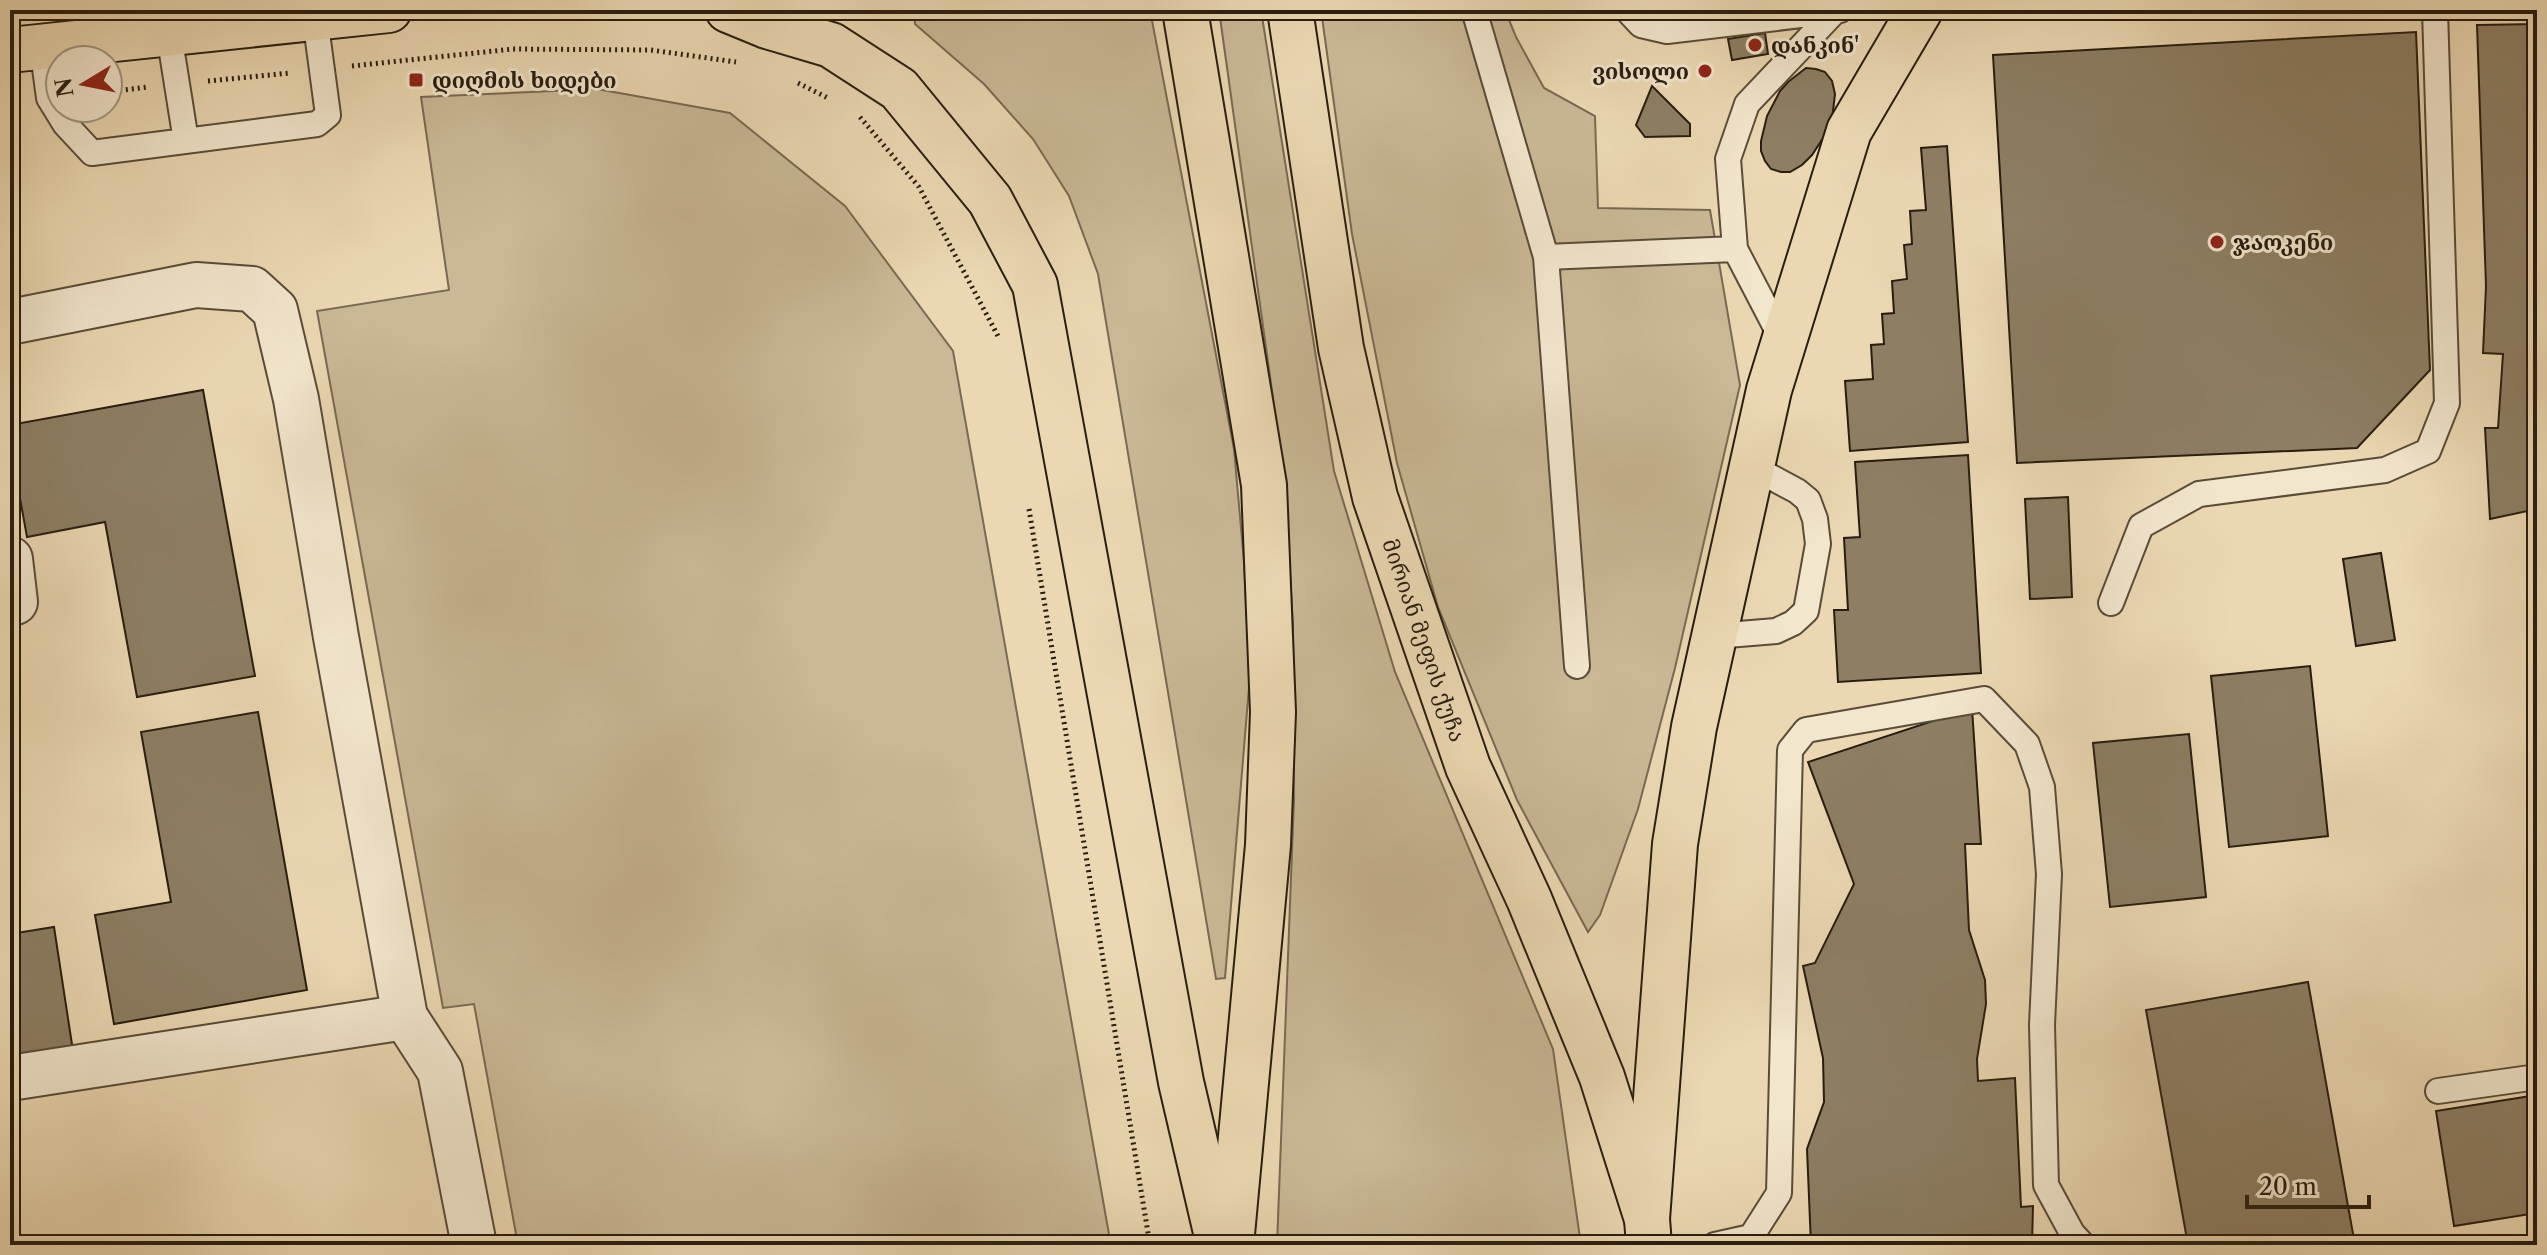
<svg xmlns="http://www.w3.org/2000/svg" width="2547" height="1255" viewBox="0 0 2547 1255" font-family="'Libre Caslon Text','Noto Serif Georgian',serif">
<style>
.green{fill:#cab896;stroke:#796a53;stroke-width:2}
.building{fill:#8d7e64;stroke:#281d10;stroke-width:2}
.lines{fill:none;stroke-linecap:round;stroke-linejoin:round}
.lane-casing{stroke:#594c38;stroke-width:28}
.street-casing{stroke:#594c38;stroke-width:48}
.primary-casing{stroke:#281d10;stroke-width:48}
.highway-casing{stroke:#281d10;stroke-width:48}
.path{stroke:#281d10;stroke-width:5;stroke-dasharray:2 4;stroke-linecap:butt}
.lane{stroke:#f2e6cd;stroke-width:24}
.street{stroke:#f2e6cd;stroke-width:44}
.primary{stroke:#ebd8b2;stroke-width:44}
.highway{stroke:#ebd8b2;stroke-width:44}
.poi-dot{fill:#8f2418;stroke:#f2e6cd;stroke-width:3}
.labels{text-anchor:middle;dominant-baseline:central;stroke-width:6;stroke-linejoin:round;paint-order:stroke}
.poi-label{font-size:22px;font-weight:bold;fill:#281d10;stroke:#f2e6cd;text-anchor:start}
.street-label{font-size:22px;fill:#281d10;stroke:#f2e6cd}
</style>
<rect width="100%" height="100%" fill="#ebd8b2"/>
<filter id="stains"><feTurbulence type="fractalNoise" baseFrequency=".0025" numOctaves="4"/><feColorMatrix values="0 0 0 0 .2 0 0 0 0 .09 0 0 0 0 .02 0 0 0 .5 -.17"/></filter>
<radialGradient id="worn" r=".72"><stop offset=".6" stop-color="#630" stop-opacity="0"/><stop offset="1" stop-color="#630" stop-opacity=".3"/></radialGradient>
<path class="green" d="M934,10H1150L1234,449L1244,562L1250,675L1225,978L1216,979L1098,274L1069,196L1033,139L984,84L915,24L914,12Z
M1219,10H1261L1334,471L1395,672L1553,1049L1581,1245H1277L1294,799L1293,625L1284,477Z
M1321,10H1505L1516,37L1544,88L1595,116L1598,208L1710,210L1740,385L1675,668L1638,809L1600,915L1588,932L1517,800L1438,607L1397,463L1352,234Z
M597,89L730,113L845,206L953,351L1110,1240L1086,1245H518L474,1004L443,1008L317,311L449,290L421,97Z"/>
<path class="building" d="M2537,24V509L2490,519L2485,428H2498L2503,354L2483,353L2486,286L2477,25Z
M2416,32L2430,370L2357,448L2017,463L1993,55Z
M1765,33L1768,54L1732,60L1728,39Z
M1806,68L1816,69L1825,72L1832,81L1835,94L1832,120L1827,132L1812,155L1802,165L1790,172H1781L1771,169L1765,161L1761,151V141L1767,116L1780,91L1788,82Z
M1652,86L1690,124V136L1645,137L1636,125Z
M1947,146L1968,442L1850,451L1845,381L1873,379L1871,345L1884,344L1882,314L1894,313L1892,281L1907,279L1904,245L1912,244L1910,211L1926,210L1921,148Z
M203,390L255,676L137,697L105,522L27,537L10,443V425Z
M1968,455L1981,673L1838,682L1834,610H1848L1844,538L1860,537L1855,462Z
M2068,497L2072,597L2030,599L2025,499Z
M2381,553L2395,640L2356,646L2343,559Z
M2310,666L2328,836L2229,847L2211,676Z
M1972,708L1981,844H1965L1969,930L1985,980L1986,1004L1977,1059L1978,1081L2015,1078L2021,1207L2033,1206L2032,1245H1811L1807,1149L1824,1102L1823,1058L1803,966L1815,963L1854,884L1808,762Z
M258,712L307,990L114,1024L95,915L171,902L141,732Z
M2189,734L2206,897L2110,907L2093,743Z
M54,927L73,1051L10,1061V934Z
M2308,982L2355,1245H2188L2146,1010Z
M2537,1095V1213L2454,1226L2436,1111Z"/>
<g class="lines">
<defs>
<path id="lane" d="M1474,10L1546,257L1577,666
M1627,10L1641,25L1667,31L1835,11
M169,34L186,141
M42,46L49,98L65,124L92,153L317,124L328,115L315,18
M1546,257L1735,249
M1783,341L1735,249L1728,159L1747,104L1835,11L1840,10
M2111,603L2141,526L2199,494L2385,470L2428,451L2447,403L2435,10
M1715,636L1776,631L1793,623L1806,611L1818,544L1815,519L1808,500L1797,491L1752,467
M2438,1091L2537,1077
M1715,1245L1751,1237L1779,1193L1790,750L1806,730L1984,699L2027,744L2042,787L2049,874L2042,1025L2046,1185L2072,1233L2083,1245"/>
<path id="street" d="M10,322L196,285L252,289L275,310L296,399L336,637L405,1017L440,1071L474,1245
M10,559L15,602
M10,1078L405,1017"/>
<g id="primary">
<path d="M1185,10L1264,485L1273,712L1268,845L1231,1245"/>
<path id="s1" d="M1290,10L1341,348L1375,497L1468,767L1529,899L1602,1077L1647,1219L1649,1245"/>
</g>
<path id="highway" d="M728,10L767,26L831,45L899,89L990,200L1035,285L1181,1082L1219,1245
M10,50L389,10
M1647,1219L1675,844L1694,727L1769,390L1849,131L1920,10"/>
</defs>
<use href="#lane" class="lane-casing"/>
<use href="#street" class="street-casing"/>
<use href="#primary" class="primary-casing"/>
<use href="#highway" class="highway-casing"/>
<path class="path" d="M352,66L513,49L651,50L736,62
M208,81L290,73
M798,83L828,98
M108,92L147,87
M860,117L919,187L999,338
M1029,509L1150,1245"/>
<use href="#lane" class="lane"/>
<use href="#street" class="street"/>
<use href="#primary" class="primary"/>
<use href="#highway" class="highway"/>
</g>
<g class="poi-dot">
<circle cx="1755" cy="45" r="8"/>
<circle cx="1705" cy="71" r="8"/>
<rect x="408" y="72" width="16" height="16" rx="4"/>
<circle cx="2217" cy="242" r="8"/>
</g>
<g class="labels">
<g class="poi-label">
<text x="1771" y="45">დანკინ'</text>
<text x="1689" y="71" text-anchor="end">ვისოლი</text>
<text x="432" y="80">დიღმის ხიდები</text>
<text x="2233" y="242">ჯაოკენი</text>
</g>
<g class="street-label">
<text stroke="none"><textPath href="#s1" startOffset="646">მირიან მეფის ქუჩა</textPath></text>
</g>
</g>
<rect width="2547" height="1255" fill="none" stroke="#ebd8b2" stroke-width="40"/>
<rect x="12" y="12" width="2523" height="1231" fill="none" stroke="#281d10" stroke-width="4"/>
<rect x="20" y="20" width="2507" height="1215" fill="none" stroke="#281d10" stroke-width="2"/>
<g transform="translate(84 84) rotate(260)"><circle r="38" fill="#f2e6cd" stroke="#a19681" stroke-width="2"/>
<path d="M0-6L14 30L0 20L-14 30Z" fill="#8f2418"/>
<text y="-12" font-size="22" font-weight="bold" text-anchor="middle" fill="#281d10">N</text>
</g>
<path d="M2247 1195v12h122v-12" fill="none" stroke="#281d10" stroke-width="4"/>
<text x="2259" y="1195" font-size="24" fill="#281d10" stroke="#f2e6cd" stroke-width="6" paint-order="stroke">20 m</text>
<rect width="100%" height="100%" filter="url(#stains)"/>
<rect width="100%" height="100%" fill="url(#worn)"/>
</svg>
